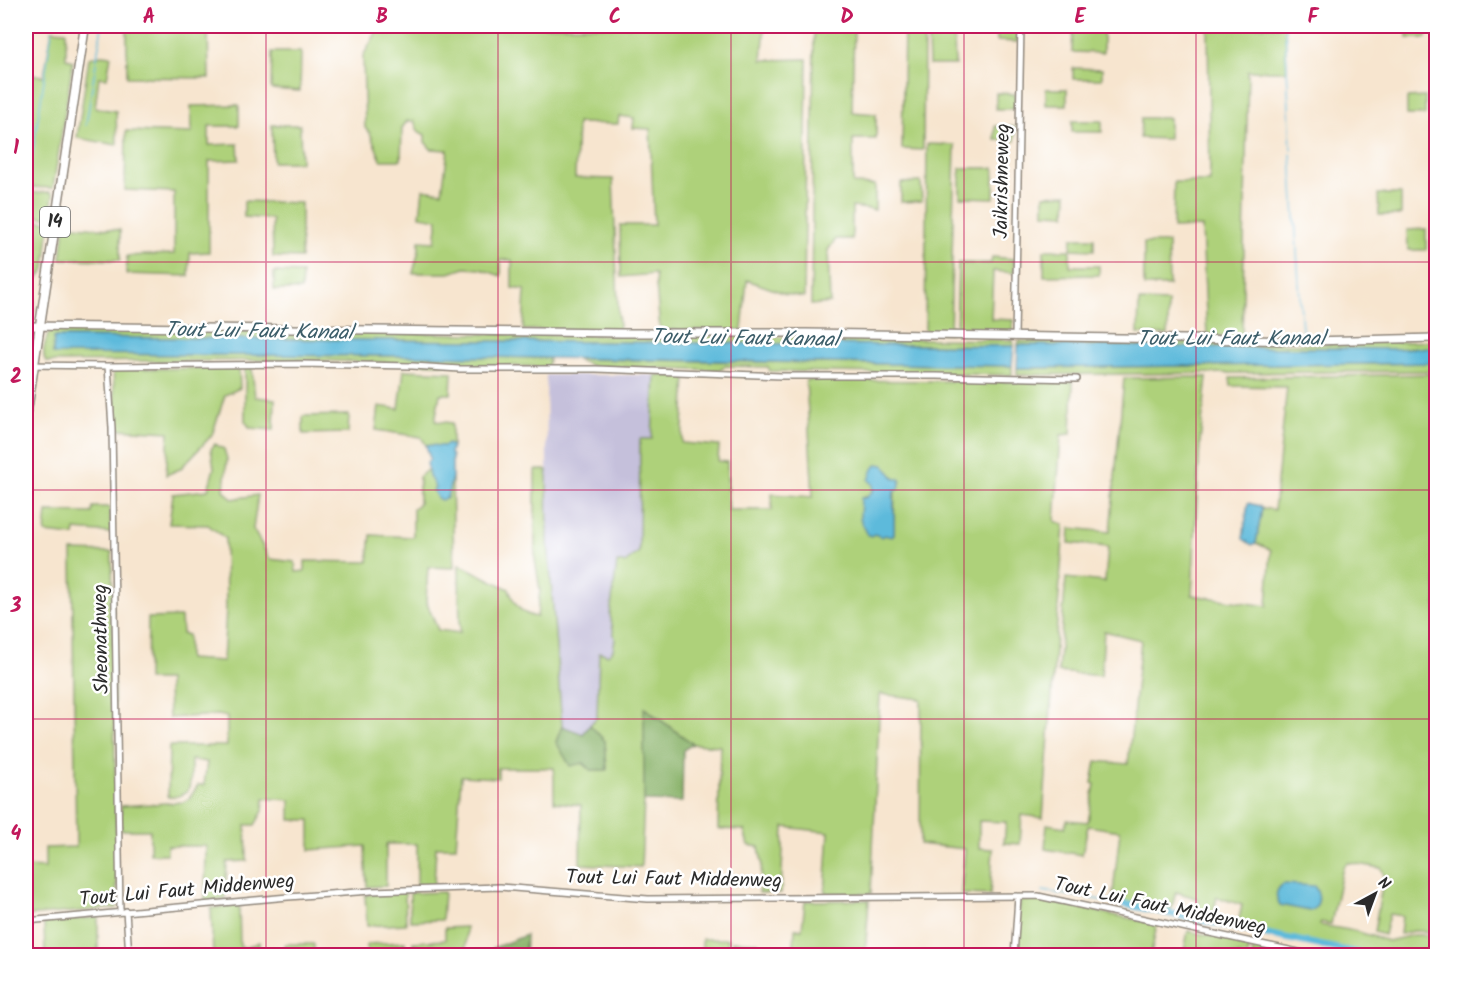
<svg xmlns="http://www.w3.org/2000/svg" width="1462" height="981" viewBox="0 0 1462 981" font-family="Kalam,sans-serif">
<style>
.industrial{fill:#c5c0db}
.green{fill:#aed17a;stroke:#6c7e52;stroke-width:1.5;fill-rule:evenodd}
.forest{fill:#8ab36a;stroke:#5a6f4a;stroke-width:1.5}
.water{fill:#5dbadb;stroke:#447283;stroke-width:1.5}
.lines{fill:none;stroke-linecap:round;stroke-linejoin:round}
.stream{stroke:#5dbadb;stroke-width:1.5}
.canal{stroke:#5dbadb;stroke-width:7}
.street-casing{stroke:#91887d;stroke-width:8}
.secondary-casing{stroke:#91887d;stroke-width:10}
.primary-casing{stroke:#91887d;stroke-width:11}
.street{stroke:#fff;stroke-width:5}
.secondary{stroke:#fff;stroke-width:7}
.primary{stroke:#fff;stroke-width:8}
.grid{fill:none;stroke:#c2185b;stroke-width:1.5;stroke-opacity:0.55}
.labels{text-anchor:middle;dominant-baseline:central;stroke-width:5;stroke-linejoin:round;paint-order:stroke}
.shield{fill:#fff;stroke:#6b6b6b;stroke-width:1.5}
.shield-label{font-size:18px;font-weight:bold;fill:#2b2b2b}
.street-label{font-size:20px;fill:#2b2b2b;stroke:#fff}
.water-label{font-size:21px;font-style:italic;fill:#3c5d69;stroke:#fff}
.neatline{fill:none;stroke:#c2185b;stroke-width:2}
.grid-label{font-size:20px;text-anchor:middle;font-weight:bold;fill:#c2185b}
</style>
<rect width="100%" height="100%" fill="#fff"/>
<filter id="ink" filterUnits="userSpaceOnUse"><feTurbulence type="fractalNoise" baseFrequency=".0167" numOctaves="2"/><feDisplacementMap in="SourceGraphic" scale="12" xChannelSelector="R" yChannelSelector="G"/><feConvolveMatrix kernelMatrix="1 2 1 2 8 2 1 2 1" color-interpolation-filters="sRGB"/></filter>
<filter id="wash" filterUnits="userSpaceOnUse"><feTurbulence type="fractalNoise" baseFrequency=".008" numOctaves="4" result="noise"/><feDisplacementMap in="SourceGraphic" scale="24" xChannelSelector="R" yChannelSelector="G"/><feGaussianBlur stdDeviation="1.35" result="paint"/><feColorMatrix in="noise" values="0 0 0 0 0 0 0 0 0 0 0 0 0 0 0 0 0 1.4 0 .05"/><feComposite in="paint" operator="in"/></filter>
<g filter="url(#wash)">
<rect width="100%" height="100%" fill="#f7e5cf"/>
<path class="industrial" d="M546,375H655L652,439L640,440L639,552L625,563H617L610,615L615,639L613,650L608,655L599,652L597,717L583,734L562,726L548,541Z"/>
<path class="green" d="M127,26H208L209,78L127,77Z
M376,26H765L762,60L807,59L804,297L786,294L747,280L742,330H660L655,274L621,277L620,225H654L650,129L633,128L634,118L619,116L618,124L577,123L575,178L613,179L619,330H523L525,290L512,288V260H501V276L481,269L465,268L449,273H413L419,250V241L435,242L438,219L420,216L423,189L442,192L448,150L431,149L425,142V135L418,131L414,121H407L402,128L401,160H381L370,133L365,128L363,56L376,33Z
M812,26H854L852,112L876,114V139H853V184L875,185V210L852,207V239H836L828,250L830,303L811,305L814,31Z
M904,26H924L923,150L902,149Z
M997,26H1018V42L997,41Z
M1208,26H1285L1287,71H1248L1242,337L1207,336L1202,227L1173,228L1174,182H1210Z
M1407,26H1425L1426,38H1407Z
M1073,29L1103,30V53L1072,52Z
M52,30L66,31V58L73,61L53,188L27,187L30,169H26V74L44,76Z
M954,38L955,65H929L928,39Z
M272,52H301L300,91L271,89Z
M101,55L111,56L107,78L99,77L95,108L116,111L117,145L77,138L89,58Z
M1073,68L1102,69V79H1073Z
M1046,89H1067V105H1046Z
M996,93L1015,94V109H996Z
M1425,97V115H1407V98Z
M239,105V126H209V145L238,144L239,160L209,161V252L190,253L189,276L126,274L127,256L174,254V192L125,190L126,131L192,133L191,106Z
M1141,118H1169V139L1140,138Z
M1072,121H1102V132H1072Z
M272,125H300L301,162H273Z
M995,126L1016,127L1015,141L995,140Z
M927,144L955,145L950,333L925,332Z
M960,168H994V198L960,197Z
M921,182L922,201L901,202V183Z
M50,192L53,194L50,218L26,215V193Z
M1067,194L1066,214L1044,213V195Z
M1378,194H1401V215H1379Z
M244,201L301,203V258L273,257L272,219L244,217Z
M26,220L50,222L45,269L38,278H26Z
M65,225L120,230V260L61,259Z
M1426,229V250H1408L1407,230Z
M1072,238H1094V250L1071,249Z
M1144,243H1168L1169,286H1144Z
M1044,250H1070V266H1099V275L1044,276Z
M992,257L1014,259V273L993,271L991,319L1013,320L1012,334L956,333L958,263H991Z
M274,272L302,273L301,290H274Z
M26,283H36L34,311L26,322Z
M1139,301L1168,302V335L1138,334Z
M59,329L1013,340L1014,346L54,337L53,354L430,356L549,358L548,367L301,360L46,362C41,354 45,341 49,333Z
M1019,341L1336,344L1436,341V347L1393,349L1018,345Z
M575,359L1012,366V375L770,371L768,367L725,366L721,370L592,366Z
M1436,363V371L1017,375V368Z
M239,368L240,388L225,395L212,435L180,469L166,475L169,432L116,429L113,369Z
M245,368H252L255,397L275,399L274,430L250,428L245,421Z
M404,370L452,372L451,394H440L435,421L452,423V446L448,444L444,446L426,445L421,437L376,430L379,406L399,409Z
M1436,374V932L1413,931L1400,934L1402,916L1389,914L1384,935L1374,932L1384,875L1381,868L1351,863H1347L1343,867L1331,924L1321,922L1320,925L1355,931L1388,941L1414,935H1436V955H1371L1237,928L1242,905L1217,897L1211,922L1195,919L1199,899L1176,892L1170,914L1112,902L1120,831L1088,826L1082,855L1045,849L1047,824L1065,827L1067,820L1088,822L1095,784L1092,783L1096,761L1128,764L1141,640L1104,631L1101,676L1058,672L1066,578L1105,582L1108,547L1069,543L1070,528L1110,532L1124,378L1207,377L1200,442L1192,595L1267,606L1271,550L1256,543L1262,508L1274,510L1287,387L1231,386L1230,378Z
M655,375L686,376L682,443L719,446L718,461L727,462L728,510H772V494L813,497L806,380L1073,382L1071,434L1061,435L1055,521L1064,525L1043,818L1022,815L1020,844L1004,843L1006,822L979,821V848L993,849L990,895L961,894L965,849L920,844L921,699L880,694L871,894L825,893L829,832L784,827L781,893H759L762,863L759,847L748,845L744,830L718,829L720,746L693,744L645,708L644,801L641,867L580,864L581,805L554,802V768H498V778L461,776L456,847H436L434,885L417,886V844H386V886L367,887L365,846L310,850V820H290V800L264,798L263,811L255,825H246L247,861L227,862L225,899L205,902L206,846H167V854H150V830H121V806L183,802L189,799L198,785H204L207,762L191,760C190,781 196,797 168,797L169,746H227V717L219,715L169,718L168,680H147L148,618L181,617L182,634L188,635V659L223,661L226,609L225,538L208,525L169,524L173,494L208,490L214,468L211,449L215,444L224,449L227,459L224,490L232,499L258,495L253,529L270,559L295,562L296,572L305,571V561L368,562L371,535L413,537V508L419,504V477L428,469C430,482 437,489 447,498L452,477L454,568L428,567L426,601L438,630L460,633L459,564L509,589C514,604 521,615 537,617L540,590L535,560V470H547L548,541L562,726L556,742L591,770H607L605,742L590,725L597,717L599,652L608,655L613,650L615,639L610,615L617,563H625L639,552L640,439H652ZM889,473L895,479L894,535L873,534L862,498L870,495L873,491V484Z
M349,415L348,433L303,434V416Z
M93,507H110L111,533L75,530L74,536L45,533L47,512L92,513Z
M72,551L112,552L117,908L26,916V867L45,868V848L76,847Z
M405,892L406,924L367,926L365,895Z
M444,892L442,920L410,921V893Z
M869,900L865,955H793L795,929H802L805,901Z
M1020,900H1041L1157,924L1151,955L1016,956Z
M239,905L240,947L245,948L259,942V955H213L211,908Z
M98,917V955H45L44,923Z
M466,927V955H446V951L413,954V942L445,940V928Z
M1188,931L1250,944L1248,955L1183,956Z
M702,939H728L727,955H702Z
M732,941L758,942L757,955H732Z
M405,942V955H367V944Z
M285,944H314V955H285Z
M1254,946L1271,949L1270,955L1252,956Z"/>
<path class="forest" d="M644,708L693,744L683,750L682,802L644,801Z
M590,725L605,741L607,770H591L584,763L570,766L556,742L562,726L583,734Z
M526,935L525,955H493V948Z"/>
<path class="water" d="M54,337L1014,346L1012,366L430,356L53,354Z
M1018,345L1393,349L1436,347V363L1017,368Z
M448,444L452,446L450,453L452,456V477L447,498L441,500L437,498L433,490L435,487L429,476L427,462L430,459L426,445L444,446Z
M877,464L884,465L895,479H901L899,489L894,491C893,506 895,520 894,535L892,537L884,535L882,537L874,534L871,536L868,535L860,519L861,498H866L873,491V484L869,480L873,469Z
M1248,503L1260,506L1262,508L1256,543L1252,545L1243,539Z
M1284,884L1314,886C1320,894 1320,902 1314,909L1310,911L1280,905C1274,897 1276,888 1284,884Z"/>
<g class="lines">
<path class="stream" d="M1285,26L1291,149
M86,125L102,26
M1291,154L1302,331
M27,187L52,30
M26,198V194
M1043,891L1120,903"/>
<path class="canal" d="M1120,903L1371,956"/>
</g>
</g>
<g filter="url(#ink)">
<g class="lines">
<defs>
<path id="street" d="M1015,337L1021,26
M26,365L108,366L300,364L413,366L460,369H596L781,376H936L1077,379
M108,366L112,428L120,911
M126,911L129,956
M26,921L288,897L371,891L500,887L648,899L1038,896L1317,956
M1014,956L1018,897"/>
<path id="secondary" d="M26,326L622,333H806L1310,341L1436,338"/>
<path id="primary" d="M26,418L85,26"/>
</defs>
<use href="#street" class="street-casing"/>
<use href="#secondary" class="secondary-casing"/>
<use href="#primary" class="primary-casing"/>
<use href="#street" class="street"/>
<use href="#secondary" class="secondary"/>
<use href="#primary" class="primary"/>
</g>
</g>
<path class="grid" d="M266,26V956M498,26V956M731,26V956M964,26V956M1196,26V956M26,262H1436M26,490H1436M26,719H1436"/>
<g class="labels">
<rect class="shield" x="40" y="207" width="30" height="30" rx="4.5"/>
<g class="shield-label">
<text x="55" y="222">14</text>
</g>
<g class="street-label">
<text transform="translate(1003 181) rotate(-89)">Jaikrishneweg</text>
<text transform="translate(102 639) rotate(-91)">Sheonathweg</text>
<text transform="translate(674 880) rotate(1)">Tout Lui Faut Middenweg</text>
<text transform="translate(187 891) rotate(-5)">Tout Lui Faut Middenweg</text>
<text transform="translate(1160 907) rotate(12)">Tout Lui Faut Middenweg</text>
</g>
<g class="water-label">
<text transform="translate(259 332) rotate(1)">Tout Lui Faut Kanaal</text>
<text transform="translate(745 339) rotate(1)">Tout Lui Faut Kanaal</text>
<text x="1231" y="339">Tout Lui Faut Kanaal</text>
</g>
</g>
<rect width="1462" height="981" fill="none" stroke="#fff" stroke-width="66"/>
<g transform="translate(1375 894) rotate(41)" stroke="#ffffff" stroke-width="4.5" paint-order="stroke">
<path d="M0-4.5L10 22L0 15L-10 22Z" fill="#2b2b2b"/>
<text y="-9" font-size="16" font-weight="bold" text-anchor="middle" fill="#2b2b2b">N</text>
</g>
<rect x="33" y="33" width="1396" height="915" class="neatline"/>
<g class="grid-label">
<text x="149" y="23">A</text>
<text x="382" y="23">B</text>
<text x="615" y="23">C</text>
<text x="847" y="23">D</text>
<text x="1080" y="23">E</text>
<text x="1313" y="23">F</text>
<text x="16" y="154">1</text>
<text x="16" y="383">2</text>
<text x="16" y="612">3</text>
<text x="16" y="840">4</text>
</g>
</svg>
